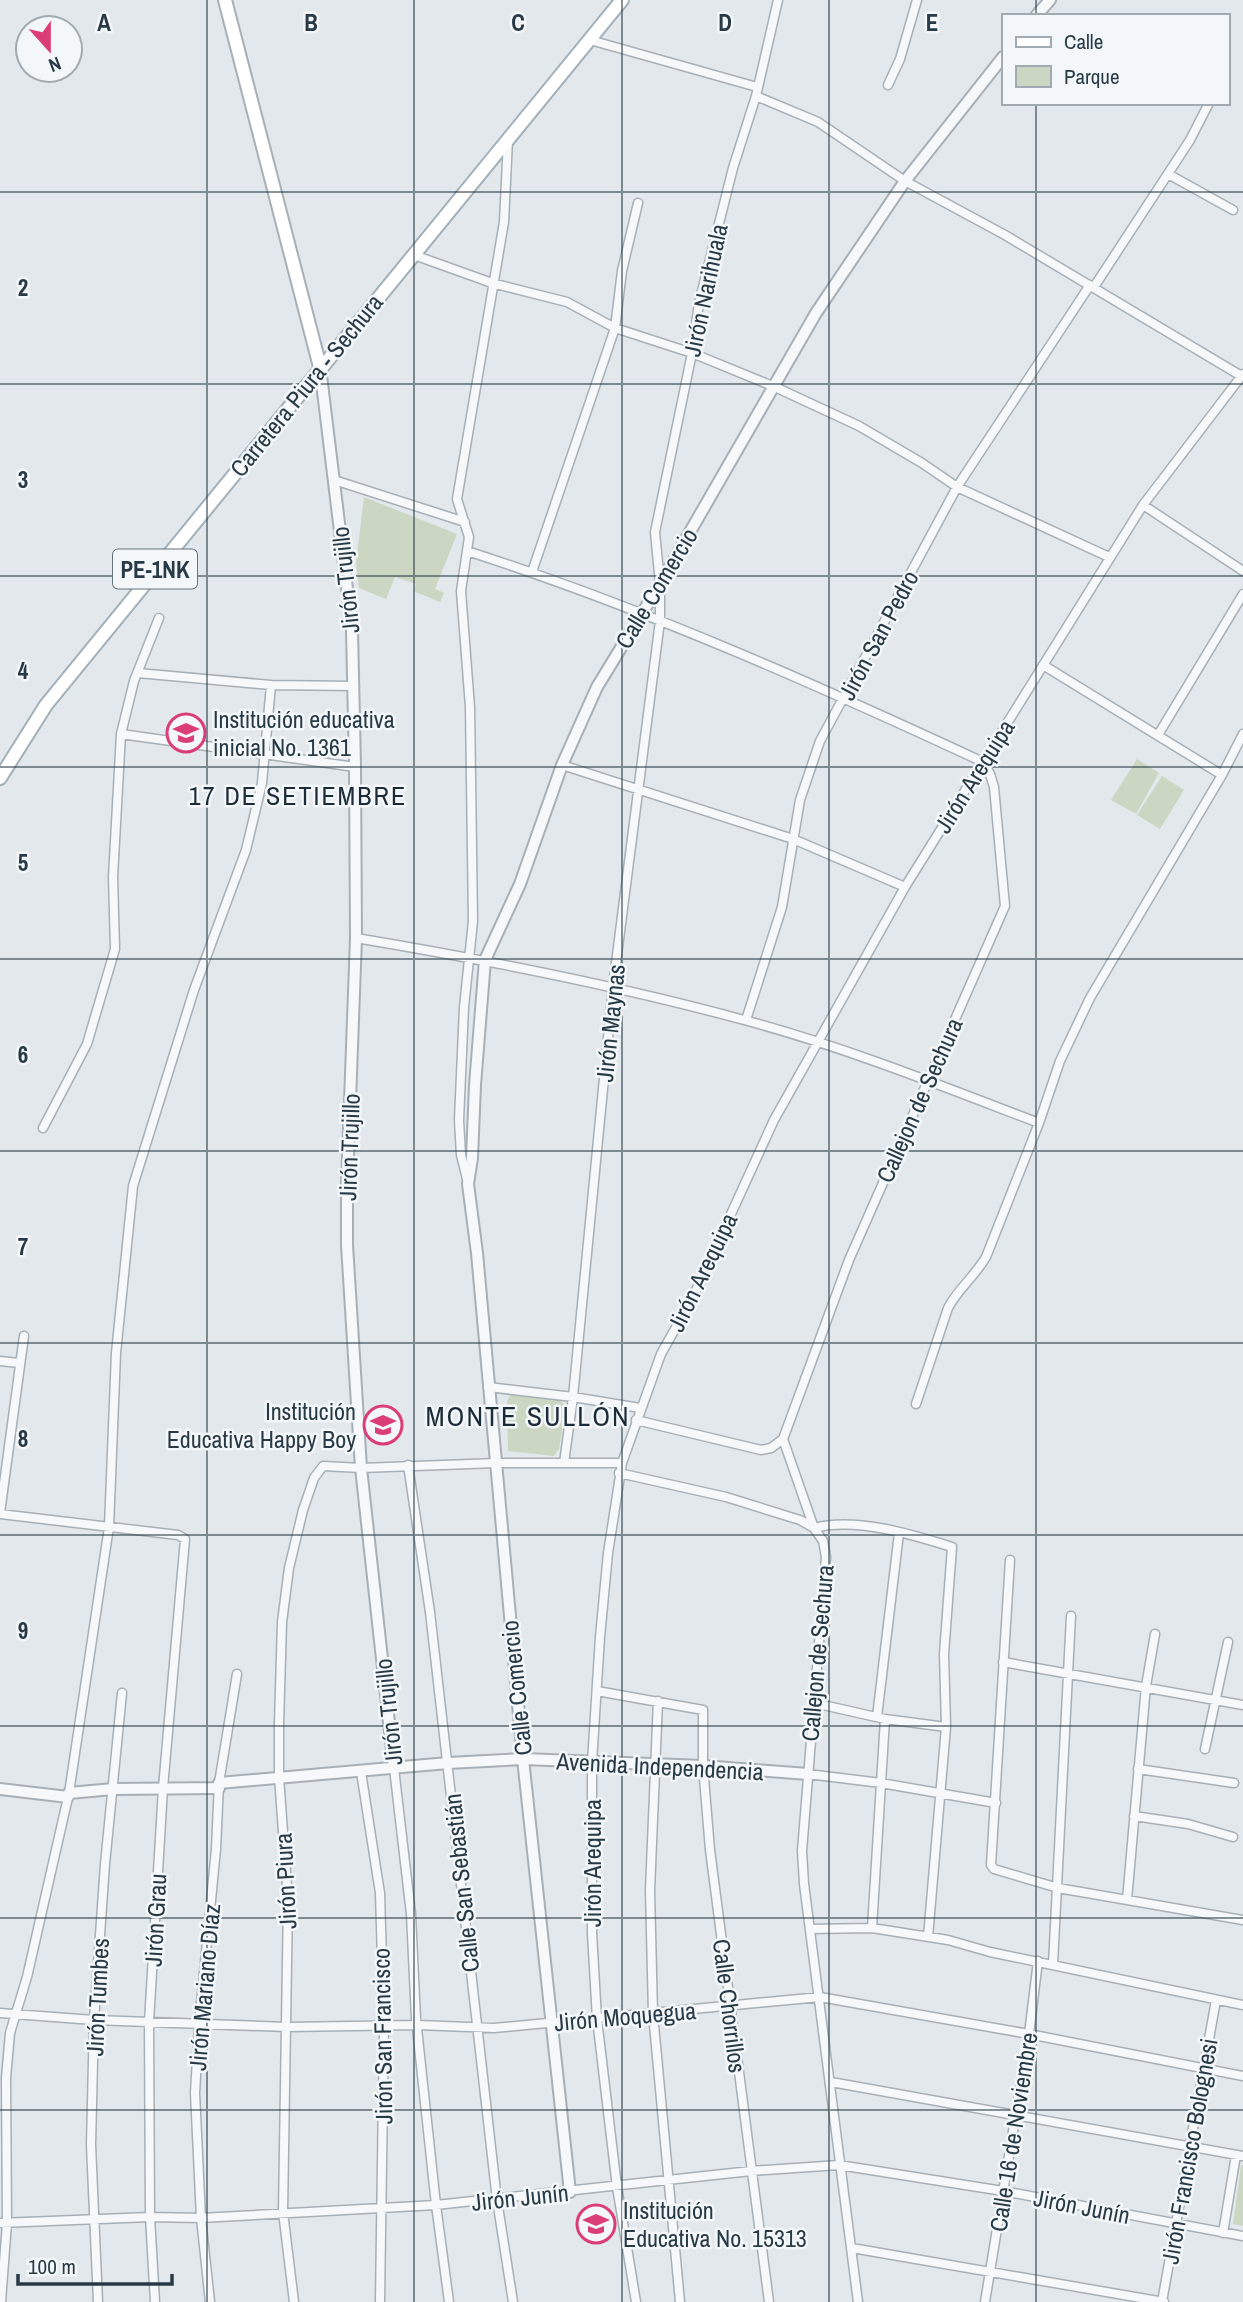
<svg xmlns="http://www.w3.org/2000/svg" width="1243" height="2302" viewBox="0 0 1243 2302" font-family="'Archivo Narrow',sans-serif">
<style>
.green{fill:#ccd7c3}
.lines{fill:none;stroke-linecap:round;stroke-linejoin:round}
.minor-casing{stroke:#a7b0b7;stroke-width:11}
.tertiary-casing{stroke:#a7b0b7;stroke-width:14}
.secondary-casing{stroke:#a7b0b7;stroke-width:16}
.primary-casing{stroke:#a1b0b9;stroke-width:16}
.minor{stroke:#f6f8fa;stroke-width:8}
.tertiary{stroke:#f6f8fa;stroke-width:10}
.secondary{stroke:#fff;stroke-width:12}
.primary{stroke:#fff;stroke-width:12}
.grid{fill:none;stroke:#283a46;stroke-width:2;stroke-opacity:0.55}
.labels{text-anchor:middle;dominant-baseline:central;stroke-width:5;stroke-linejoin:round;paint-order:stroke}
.shield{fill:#f3f7f9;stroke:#65737c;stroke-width:2}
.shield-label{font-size:23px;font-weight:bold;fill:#283a46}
.street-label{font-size:24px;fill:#283a46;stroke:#f3f7f9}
.poi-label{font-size:24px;fill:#283a46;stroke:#f3f7f9;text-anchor:start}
.neighbourhood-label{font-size:26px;letter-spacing:2px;fill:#1b2b37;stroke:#f3f7f9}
.quarter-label{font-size:28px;letter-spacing:2px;fill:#1b2b37;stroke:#f3f7f9}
.grid-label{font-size:23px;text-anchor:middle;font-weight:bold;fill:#283a46;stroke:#f3f7f9;stroke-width:5;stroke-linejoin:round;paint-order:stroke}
</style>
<rect width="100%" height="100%" fill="#e3e8ec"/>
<path class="green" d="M364,497L457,534L435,589L444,593L440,602L413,591L416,584L395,577L386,599L359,588L356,563Z
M1137,759L1159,773L1136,814L1111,800Z
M1162,776L1184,790L1160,829L1137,815Z
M511,1394L558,1399L566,1405L559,1449L554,1456L508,1451L507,1401Z
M1241,2165H1243V2226L1233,2224Z"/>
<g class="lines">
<defs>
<path id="minor" d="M590,40L757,87
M888,85L900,59L917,0
M756,96L818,122L905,181L1005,235L1243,377
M1168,174L1233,210
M414,255L492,283L567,302L615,328L692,353L775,387L859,426L922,463L957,487L1109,557
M1094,287L1190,140L1209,103
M334,480L465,522
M1143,505L1243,571
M467,551C644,608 815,684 983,762L990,774L994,787L1005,906L849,1260L783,1439L814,1528L823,1541L826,1557L802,1851L804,1884L858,2302
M532,572L615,328L622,271L638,203
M1043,665L1222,775
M138,673L271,685L353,686
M121,734L355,767
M1158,735L1243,594
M562,765L793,839L905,887
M356,938C487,960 616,985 744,1020C845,1047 942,1086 1039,1123
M746,1020L782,907L800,800L820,741L957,487L1090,285
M43,1128L87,1044L115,949L113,877L121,734L134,681L159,618
M467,1179L461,1155L459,1120L464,1007L473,921L470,707L461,591L469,537L457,499L504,222L508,140
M0,1361L19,1363
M488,1387L573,1397L640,1408
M916,1404L948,1308C958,1289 975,1276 986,1257L1039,1123L1060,1061L1090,998L1222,775L1243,734
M636,1420L761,1450L771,1448L783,1439
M564,1463L573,1397L613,986L660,621V584L655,532L692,353L699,303L733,168L756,96L778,0
M408,1465L430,1612L497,2200L513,2302
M619,1473L726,1497L800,1520L814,1528C855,1517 911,1534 952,1547L944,1654L946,1727L928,1937
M0,1513L24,1336
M0,1514L178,1535L185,1539L163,1788L149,2022L150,2217L155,2302
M1010,1560L991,1865L994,1869L1058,1888L1243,1920
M1003,1662L1243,1705
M597,1691L703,1710V1766L710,1850L769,2302
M658,1701L650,1890L653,2014L680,2302
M814,1703L885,1719L946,1727
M877,1717L899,1533
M1205,1749L1228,1642
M394,1768L411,1914L416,2019L436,2205L449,2302
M1138,1769L1234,1783
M361,1772L380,1893L384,2027L380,2302
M808,1774L881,1783L996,1803
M1134,1816L1188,1824L1233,1837
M1127,1900L1146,1686L1155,1634
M872,1928L885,1719
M810,1929L872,1928L948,1940L990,1952L1243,2005
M1053,1964L1071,1616
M0,2013L94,2020L287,2027L418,2025L494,2028L820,1997L1029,2034L1243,2076
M831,2082L1243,2156
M0,2223L150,2217L201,2218L436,2205L751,2171L839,2165L1003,2191L1243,2236
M1223,2233L1236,2155
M852,2248L1164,2302
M1,2302L7,2223L6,2078L10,2033L27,1977L69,1793L109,1527L116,1353L133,1186L194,990L246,850L262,783L271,685
M98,2302L91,2145L94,2020L105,1864L122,1693
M210,2302L201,2218L195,2093L199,2024L216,1849L219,1783L237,1674
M294,2302L283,2212L288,1900L279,1777V1724L282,1622L289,1568L303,1510L314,1478L323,1466L361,1468L497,1463H622
M636,2302L617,2187L597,2019L592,1933V1762L600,1637L608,1553L622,1463L661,1354L693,1297L774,1120L905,887L1143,505L1243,374
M985,2302L1029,2034L1038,1961
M1162,2302L1216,2000"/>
<path id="tertiary" d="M1036,16L1050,0
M320,367L352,630L355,767L356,938L347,1183V1245L361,1468L394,1768
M219,1783L448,1763L523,1759L703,1766L808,1774
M0,1789L68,1797
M69,1793L113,1789L219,1788
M570,2192L523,1759L477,1253L468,1184L472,1158L475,1085L485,960L520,884L562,765L597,687L660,584L816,313L905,181L1003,57"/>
<path id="secondary" d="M225,0L320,367"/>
<path id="primary" d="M0,778L46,705L622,0"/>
</defs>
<use href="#minor" class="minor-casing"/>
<use href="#tertiary" class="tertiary-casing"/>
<use href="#secondary" class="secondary-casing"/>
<use href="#primary" class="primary-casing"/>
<use href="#minor" class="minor"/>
<use href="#tertiary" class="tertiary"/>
<use href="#secondary" class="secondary"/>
<use href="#primary" class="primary"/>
</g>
<path class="grid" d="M207,0V2302M414,0V2302M622,0V2302M829,0V2302M1036,0V16M1036,103V2302M0,192H1243M0,384H1243M0,576H1243M0,767H1243M0,959H1243M0,1151H1243M0,1343H1243M0,1535H1243M0,1726H1243M0,1918H1243M0,2110H1243"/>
<defs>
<symbol id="school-ring" viewBox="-11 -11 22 22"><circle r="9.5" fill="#f3f7f9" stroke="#db3d78" stroke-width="1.5"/><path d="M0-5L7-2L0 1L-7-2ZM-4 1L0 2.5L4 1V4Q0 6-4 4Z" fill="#db3d78"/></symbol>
</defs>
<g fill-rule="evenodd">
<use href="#school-ring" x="164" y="711" width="44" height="44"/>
<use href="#school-ring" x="361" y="1403" width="44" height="44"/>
<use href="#school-ring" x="574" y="2202" width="44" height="44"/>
</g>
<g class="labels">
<rect class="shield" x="113" y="549.5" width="84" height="39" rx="5"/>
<g class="shield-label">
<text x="155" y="569">PE-1NK</text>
</g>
<g class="street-label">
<text transform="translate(705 290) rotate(-78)">Jirón Narihuala</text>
<text transform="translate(306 385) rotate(-51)">Carretera Piura - Sechura</text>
<text transform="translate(345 580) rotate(-96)">Jirón Trujillo</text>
<text transform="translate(656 588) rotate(-59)">Calle Comercio</text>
<text transform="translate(878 635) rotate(-62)">Jirón San Pedro</text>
<text transform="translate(974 776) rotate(-58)">Jirón Arequipa</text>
<text transform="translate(610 1023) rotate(-84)">Jirón Maynas</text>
<text transform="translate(919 1100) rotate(-66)">Callejon de Sechura</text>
<text transform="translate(349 1147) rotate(-88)">Jirón Trujillo</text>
<text transform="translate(702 1272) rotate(-64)">Jirón Arequipa</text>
<text transform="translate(817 1653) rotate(-85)">Callejon de Sechura</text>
<text transform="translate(516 1688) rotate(-96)">Calle Comercio</text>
<text transform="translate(388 1712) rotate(-96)">Jirón Trujillo</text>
<text transform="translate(660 1766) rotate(3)">Avenida Independencia</text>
<text transform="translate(592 1863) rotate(-90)">Jirón Arequipa</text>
<text transform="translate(285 1881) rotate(-93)">Jirón Piura</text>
<text transform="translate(461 1883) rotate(-96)">Calle San Sebastián</text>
<text transform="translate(155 1920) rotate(-87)">Jirón Grau</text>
<text transform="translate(204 1987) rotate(-85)">Jirón Mariano Díaz</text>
<text transform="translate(97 1997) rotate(-87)">Jirón Tumbes</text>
<text transform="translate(730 2006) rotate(83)">Calle Chorrillos</text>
<text transform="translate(625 2016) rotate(-5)">Jirón Moquegua</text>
<text transform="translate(382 2036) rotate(-91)">Jirón San Francisco</text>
<text transform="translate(1013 2132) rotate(-81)">Calle 16 de Noviembre</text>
<text transform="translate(1189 2151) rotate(-80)">Jirón Francisco Bolognesi</text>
<text transform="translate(520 2197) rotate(-6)">Jirón Junín</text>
<text transform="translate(1082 2206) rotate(11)">Jirón Junín</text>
</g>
<g class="poi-label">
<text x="213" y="719">Institución educativa<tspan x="213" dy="28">inicial No. 1361</tspan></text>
<text x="356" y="1411" text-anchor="end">Institución<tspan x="356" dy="28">Educativa Happy Boy</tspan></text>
<text x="623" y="2210">Institución<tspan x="623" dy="28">Educativa No. 15313</tspan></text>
</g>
<g class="neighbourhood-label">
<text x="298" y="795">17 DE SETIEMBRE</text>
</g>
<g class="quarter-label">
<text x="528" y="1416">MONTE SULLÓN</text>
</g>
</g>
<g class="grid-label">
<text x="104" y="31">A</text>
<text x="311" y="31">B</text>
<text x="518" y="31">C</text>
<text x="725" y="31">D</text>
<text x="932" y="31">E</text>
<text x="23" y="296">2</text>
<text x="23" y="488">3</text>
<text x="23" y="679">4</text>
<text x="23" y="871">5</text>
<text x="23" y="1063">6</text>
<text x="23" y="1255">7</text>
<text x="23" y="1447">8</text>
<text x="23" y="1639">9</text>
</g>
<rect x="1002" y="14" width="228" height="91" fill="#f3f7f9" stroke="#a2abb1" stroke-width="2"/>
<rect x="1016" y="37" width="35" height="10" fill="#ffffff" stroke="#a2abb1" stroke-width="2"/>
<text x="1064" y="49" font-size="21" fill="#283a46">Calle</text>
<rect x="1016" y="66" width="35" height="21" fill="#ccd7c3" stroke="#a2abb1" stroke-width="2"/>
<text x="1064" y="84" font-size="21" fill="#283a46">Parque</text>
<g transform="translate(49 49) rotate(159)"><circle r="33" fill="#f3f7f9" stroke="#a2abb1" stroke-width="2"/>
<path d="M0-5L12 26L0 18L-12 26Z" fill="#db3d78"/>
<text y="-10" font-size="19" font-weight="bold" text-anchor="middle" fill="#283a46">N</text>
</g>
<path d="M18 2274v10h154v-10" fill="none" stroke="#283a46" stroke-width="3.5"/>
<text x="28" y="2274" font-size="21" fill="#283a46" stroke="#f3f7f9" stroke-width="5" paint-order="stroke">100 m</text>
</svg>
